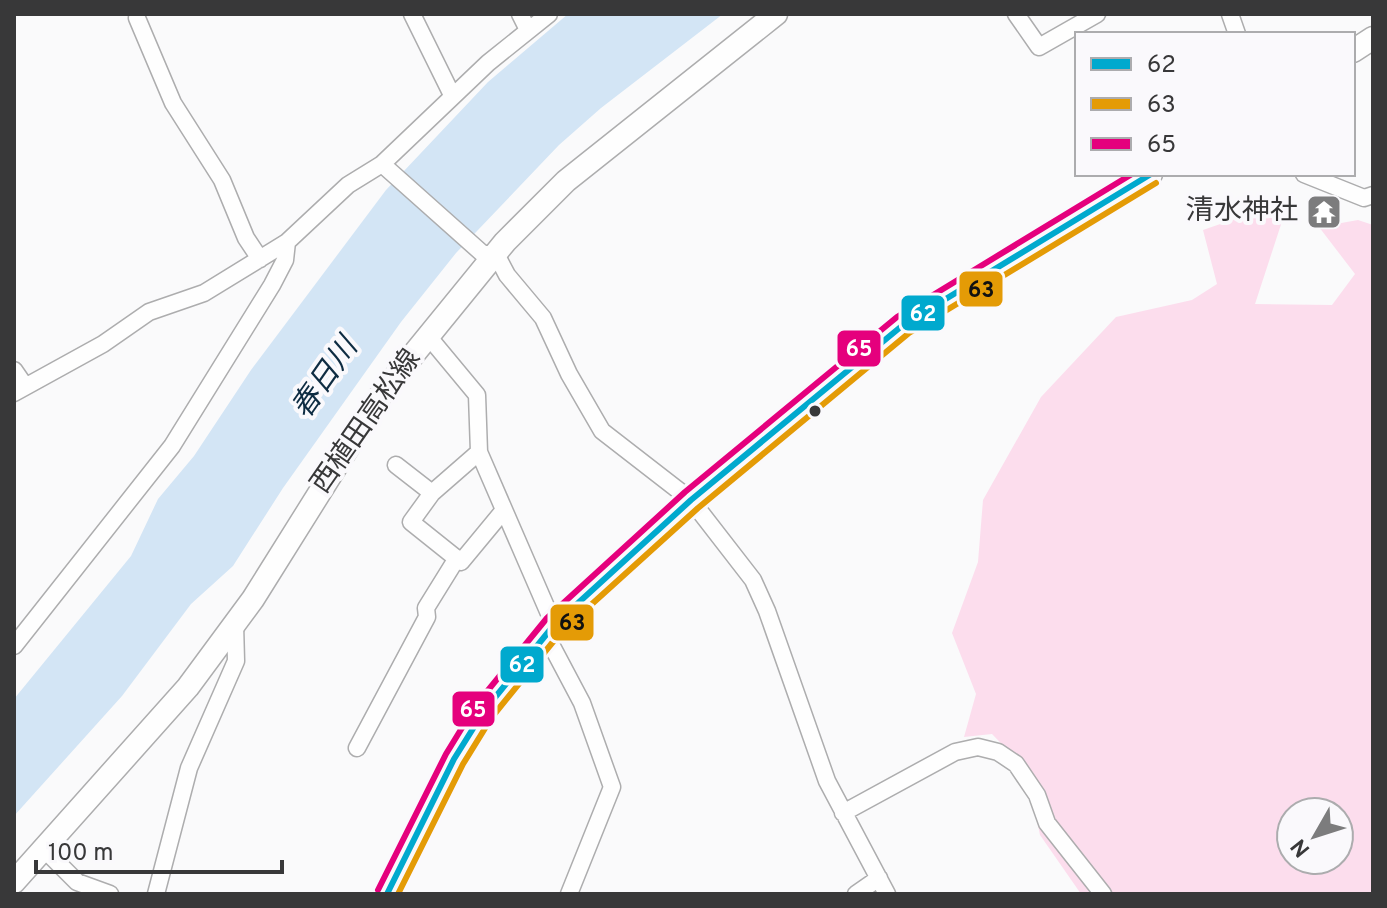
<svg xmlns="http://www.w3.org/2000/svg" width="1387" height="908" viewBox="0 0 1387 908" font-family="Overpass,'Noto Sans JP',sans-serif">
<style>
.green{fill:#fcdded;fill-rule:evenodd}
.water{fill:#d3e5f5}
.lines{fill:none;stroke-linecap:round;stroke-linejoin:round}
.street-casing{stroke:#adadae;stroke-width:19}
.secondary-casing{stroke:#adadae;stroke-width:25}
.street{stroke:#fefefe;stroke-width:16}
.secondary{stroke:#fefefe;stroke-width:22}
.bus-1-casing{stroke:#faf9fc;stroke-width:12}
.bus-2-casing{stroke:#faf9fc;stroke-width:12}
.bus-3-casing{stroke:#faf9fc;stroke-width:12}
.bus-1{stroke:#00a9ce;stroke-width:6}
.bus-2{stroke:#e49b06;stroke-width:6}
.bus-3{stroke:#e5007d;stroke-width:6}
.bus-dot{fill:#383839;stroke:#faf9fc;stroke-width:3}
.labels{text-anchor:middle;dominant-baseline:central;stroke-width:8;stroke-linejoin:round;paint-order:stroke}
.poi-label{font-size:28px;fill:#383839;stroke:#faf9fc;text-anchor:end}
.street-label{font-size:28px;fill:#383839;stroke:#faf9fc}
.water-label{font-size:30px;font-style:italic;fill:#0e2c42;stroke:#faf9fc}
.line-badge{stroke:#faf9fc;stroke-width:3}
.badge-label{font-size:22px;text-anchor:middle;font-weight:bold;fill:#fff}
.pale-badge-label{font-size:22px;text-anchor:middle;font-weight:bold;fill:#111}
</style>
<rect width="100%" height="100%" fill="#fafafb"/>
<path class="green" d="M1289,200L1255,304L1332,305L1355,274L1319,227L1358,220L1373,225V894H1081L1040,835L1026,769L992,734L964,737L976,694L952,633L978,562L983,500L1041,397L1116,317L1192,300L1217,284L1203,230ZM1291,812H1339V860H1291Z"/>
<path class="water" d="M568,14H723L601,108L559,145L456,253L401,322L283,488L233,566L191,604L122,696L14,816V699L131,556L158,499L194,456L251,370L386,190L488,82Z"/>
<g class="lines">
<defs>
<path id="street" d="M412,14L452,95
M520,14L528,30
M549,14L488,63L382,164L483,254H496L507,275L543,318L569,374L602,431L691,500L753,580L767,611L827,781L887,894
M1016,14L1039,47L1097,14
M1230,14L1237,34
M137,18L173,103L222,180L246,238L260,259
M1304,174L1364,198L1373,195
M14,370L25,386
M14,393L103,344L149,312L204,293L287,242L348,185L382,164
M479,452L554,625
M396,465L432,493L479,452L477,395L428,336
M432,493L411,522L461,562L504,510
M546,635L582,703L612,787L569,894
M14,646L172,446L272,285L285,260L287,242
M357,748L427,617L426,608L457,558
M843,813L955,752L978,747L998,752L1016,764L1037,795L1047,823L1103,894
M44,849L77,882L110,894
M156,894L189,768L236,661L235,624
M856,894L879,878"/>
<path id="secondary" d="M1353,51L1373,38
M14,882L188,687L253,599L382,393L505,242L566,181L776,14
M387,894L454,759L484,711L554,625L691,500L903,325L1151,174"/>
</defs>
<use href="#street" class="street-casing"/>
<use href="#secondary" class="secondary-casing"/>
<use href="#street" class="street"/>
<use href="#secondary" class="secondary"/>
<defs>
<path id="bus-1" d="M387,894L454,759L484,711L554,625L691,500L903,325L1151,174"/>
<path id="bus-2" d="M398,894L463,764L492,717L561,632L698,508L909,333L1156,183"/>
<path id="bus-3" d="M378,890L446,754L476,705L547,618L685,492L897,317L1132,174"/>
</defs>
<use href="#bus-1" class="bus-1-casing"/>
<use href="#bus-2" class="bus-2-casing"/>
<use href="#bus-3" class="bus-3-casing"/>
<use href="#bus-1" class="bus-1"/>
<use href="#bus-2" class="bus-2"/>
<use href="#bus-3" class="bus-3"/>
</g>
<defs>
<symbol id="temple-square" viewBox="-11 -11 22 22"><rect x="-9" y="-9" width="18" height="18" rx="4" fill="#7c7c7d" stroke="#faf9fc"/><path d="M0-6L5-2H3V0L6.5 2.5H4V6H1.5V3h-3V6H-4V2.5H-6.5L-3 0V-2H-5Z" fill="#fff"/></symbol>
</defs>
<g fill-rule="evenodd">
<use href="#temple-square" x="1304" y="192" width="40" height="40"/>
</g>
<circle class="bus-dot" cx="815" cy="411" r="7"/>
<g class="labels">
<g class="poi-label">
<text x="1298" y="212">清水神社</text>
</g>
<g class="street-label">
<text transform="translate(367 422) rotate(-55)">西植田高松線</text>
</g>
<g class="water-label">
<text transform="translate(326 379) rotate(-55)">春日川</text>
</g>
</g>
<g class="line-badge">
<rect x="958" y="270" width="46" height="38" rx="8" fill="#e49b06"/>
<rect x="900" y="294" width="46" height="38" rx="8" fill="#00a9ce"/>
<rect x="836" y="329" width="46" height="39" rx="8" fill="#e5007d"/>
<rect x="549" y="603" width="46" height="39" rx="8" fill="#e49b06"/>
<rect x="499" y="645" width="46" height="39" rx="8" fill="#00a9ce"/>
<rect x="451" y="690" width="45" height="38" rx="8" fill="#e5007d"/>
</g>
<g class="badge-label">
<text x="923" y="321">62</text>
<text x="859" y="356">65</text>
<text x="522" y="672">62</text>
<text x="473" y="717">65</text>
</g>
<g class="pale-badge-label">
<text x="981" y="297">63</text>
<text x="572" y="630">63</text>
</g>
<rect width="1387" height="908" fill="none" stroke="#383839" stroke-width="32"/>
<rect x="1075" y="32" width="280" height="144" fill="#faf9fc" stroke="#acacae" stroke-width="2"/>
<rect x="1091" y="58" width="40" height="12" fill="#00a9ce" stroke="#acacae" stroke-width="2"/>
<text x="1147" y="72" font-size="24" fill="#383839">62</text>
<rect x="1091" y="98" width="40" height="12" fill="#e49b06" stroke="#acacae" stroke-width="2"/>
<text x="1147" y="112" font-size="24" fill="#383839">63</text>
<rect x="1091" y="138" width="40" height="12" fill="#e5007d" stroke="#acacae" stroke-width="2"/>
<text x="1147" y="152" font-size="24" fill="#383839">65</text>
<g transform="translate(1315 836) rotate(231)"><circle r="38" fill="#faf9fc" stroke="#acacae" stroke-width="2"/>
<path d="M0-6L14 30L0 20L-14 30Z" fill="#7c7c7d"/>
<text y="-12" font-size="22" font-weight="bold" text-anchor="middle" fill="#383839">N</text>
</g>
<path d="M36 860v12h246v-12" fill="none" stroke="#383839" stroke-width="4"/>
<text x="48" y="860" font-size="24" fill="#383839" stroke="#faf9fc" stroke-width="6" paint-order="stroke">100 m</text>
</svg>
